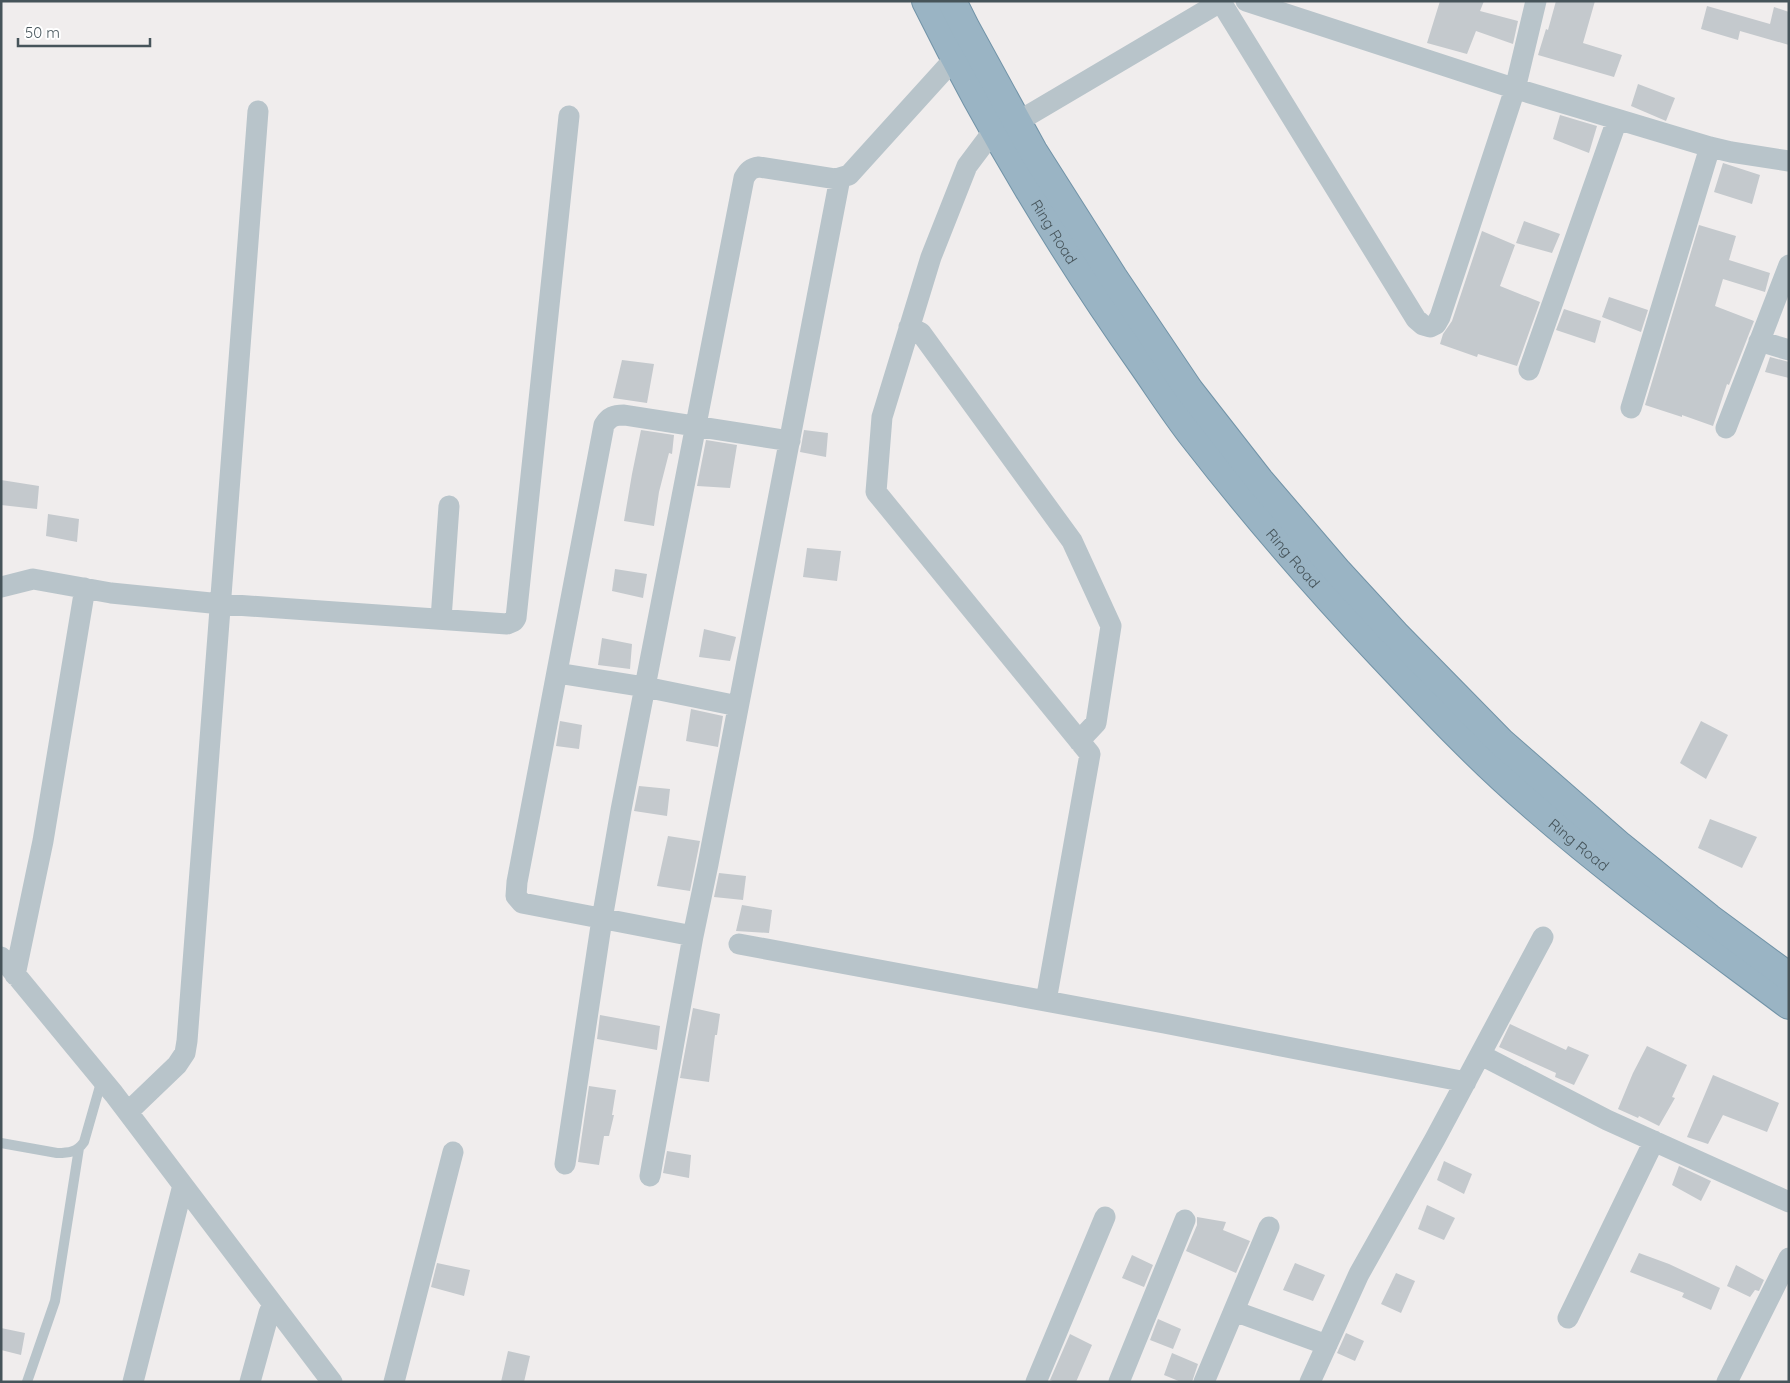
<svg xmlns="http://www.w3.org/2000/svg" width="1790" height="1383" viewBox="0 0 1790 1383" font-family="Quicksand,sans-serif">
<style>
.building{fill:#c4c9cd}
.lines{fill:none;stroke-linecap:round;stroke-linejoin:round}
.trunk-casing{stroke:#7193a7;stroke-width:30}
.service{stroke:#b8c4ca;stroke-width:10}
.minor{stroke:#b8c4ca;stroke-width:21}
.trunk{stroke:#9ab4c4;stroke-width:28}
.labels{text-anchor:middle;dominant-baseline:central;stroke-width:4;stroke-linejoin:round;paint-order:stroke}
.street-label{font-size:15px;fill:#46545a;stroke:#fff}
</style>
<rect width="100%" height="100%" fill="#f0eded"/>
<path class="building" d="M1440,1H1484L1480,11L1518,21L1513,44L1476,31L1467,54L1427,43Z
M1556,1H1595L1583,43L1622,55L1614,77L1538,55L1546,29L1548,30Z
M1707,6L1770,24L1774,7L1789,12V45L1740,31L1738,40L1701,29Z
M1638,84L1675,98L1666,121L1631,106Z
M1560,115L1597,126L1589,153L1553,139Z
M1723,163L1760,175L1752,204L1714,192Z
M1524,221L1560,234L1552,253L1516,243Z
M1699,225L1736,236L1729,260L1770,273L1765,292L1723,279L1715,306L1754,321L1729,385L1727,384L1713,426L1682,415V417L1645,405Z
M1482,231L1515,245L1500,286L1540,302L1517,366L1478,354L1477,357L1440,344L1443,334L1452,321Z
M1609,297L1648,310L1641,332L1602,317Z
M1564,309L1601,321L1595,343L1556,330Z
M1770,357L1789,362V378L1765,372Z
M622,360L654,364L647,403L613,398Z
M641,430L674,435L672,454L669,453L659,492L654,526L624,521L632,474Z
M804,430L828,433L826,457L800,452Z
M706,440L737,445L730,488L697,486Z
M1,480L39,486L37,509L1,505Z
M48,514L79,519L77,542L46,536Z
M807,548L841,551L837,581L803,577Z
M615,569L647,574L643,598L612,591Z
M704,629L736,637L730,661L699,657Z
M602,638L632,644L630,669L598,665Z
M691,709L723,716L718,747L686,741Z
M560,721L582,725L579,749L556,746Z
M1701,721L1728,735L1706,779L1680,763Z
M639,786L670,789L667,816L634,811Z
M1710,819L1757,837L1742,868L1698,848Z
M668,836L700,841L690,891L657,886Z
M719,873L746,876L743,900L714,897Z
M742,905L772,910L769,933L736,931Z
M693,1008L720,1014L717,1035H715L709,1082L680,1078Z
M600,1015L660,1026L657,1050L597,1039Z
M1510,1024L1566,1050L1568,1046L1589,1055L1574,1085L1555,1077L1556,1073L1499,1047Z
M1647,1046L1687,1065L1672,1097L1675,1098L1659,1126L1639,1116L1638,1118L1618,1109L1633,1073Z
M1713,1075L1779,1103L1767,1132L1723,1115L1708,1144L1687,1137Z
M589,1086L616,1090L612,1115H614L609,1136H604L599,1165L578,1162Z
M667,1151L691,1155L689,1178L663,1173Z
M1444,1161L1472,1174L1464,1194L1437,1180Z
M1679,1166L1711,1181L1701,1201L1672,1185Z
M1427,1205L1455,1218L1444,1240L1418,1229Z
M1197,1217L1226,1222L1223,1230L1250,1241L1236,1273L1186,1251L1197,1225Z
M1639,1253L1669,1264L1720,1288L1711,1310L1682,1297L1684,1293L1630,1272Z
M1132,1255L1153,1265L1144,1287L1122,1278Z
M437,1263L470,1270L464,1296L431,1287Z
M1295,1263L1325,1275L1313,1301L1283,1290Z
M1736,1265L1764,1280L1759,1291L1755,1290L1750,1297L1727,1286Z
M1396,1273L1415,1281L1401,1313L1381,1304Z
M1158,1319L1181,1329L1173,1349L1150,1340Z
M1,1328L25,1333L21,1355L1,1350Z
M1346,1333L1364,1341L1355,1361L1337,1353Z
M1070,1334L1092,1345L1076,1382H1055L1050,1380Z
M508,1351L530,1356L524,1382H501Z
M1172,1353L1198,1364L1192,1382H1181L1164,1375Z"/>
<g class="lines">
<defs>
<g id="trunk">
<path id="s1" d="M926,1C989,128 1061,249 1143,365C1159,388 1175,413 1193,436C1252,512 1315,585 1381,655C1429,706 1477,757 1529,802C1612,875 1701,939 1789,1005"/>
<path d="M952,1L965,27L1033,151L1113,277L1189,390L1260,481L1338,572L1395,634L1501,742L1620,846L1709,918L1789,977"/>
</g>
</defs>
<use href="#trunk" class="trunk-casing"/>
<path class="service" d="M1,1143L57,1153C69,1153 77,1152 84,1142L102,1079
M27,1382L55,1301L79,1148"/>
<path class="minor" d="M1246,1L1510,87L1710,147L1731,152L1789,161
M1221,2L1416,319L1423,325L1430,327L1436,324L1440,317L1515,89L1536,1
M1017,122L1222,1
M994,130L967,166L931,257L882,417L876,492L1090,754L1046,1001
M909,327L921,333L1072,541L1111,626L1096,723L1079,741
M1759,341L1789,350
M1529,370L1617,120
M1631,408L1710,147
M1726,428L1789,265
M1,587L33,579L111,593L221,604L507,624L514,621L516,618L569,116
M441,619L449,506
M557,673L645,687L738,706
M693,936L522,903L516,896L517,882L604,425C609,417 614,415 624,415L790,441
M739,944L1164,1023L1466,1082
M1,957L114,1094L332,1382
M15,975L43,841L85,588
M1481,1055L1607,1120L1789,1202
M128,1112L177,1065L185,1053L187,1041L258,111
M565,1164L602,919L621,810L744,178C748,171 751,168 759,167L836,179L849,175L955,58
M650,1176L693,936L708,864L840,178
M1234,1311L1327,1345
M1568,1318L1654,1141
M133,1382L183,1185
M250,1382L269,1313L273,1304
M394,1382L453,1152
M1036,1382L1105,1217
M1119,1382L1185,1220
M1204,1382L1269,1227
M1310,1382L1359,1274L1435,1139L1543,937
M1727,1382L1789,1258"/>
<use href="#trunk" class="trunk"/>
</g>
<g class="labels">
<g class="street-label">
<text stroke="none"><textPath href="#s1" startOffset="264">Ring Road</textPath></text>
<text stroke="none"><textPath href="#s1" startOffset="669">Ring Road</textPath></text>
<text stroke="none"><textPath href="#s1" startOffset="1074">Ring Road</textPath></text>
</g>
</g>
<rect width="1790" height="1383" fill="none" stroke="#46545a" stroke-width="5"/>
<path d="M18 38v8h132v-8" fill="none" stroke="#46545a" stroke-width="2.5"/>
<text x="25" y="38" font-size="15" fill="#46545a" stroke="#ffffff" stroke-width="4" paint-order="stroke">50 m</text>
</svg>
